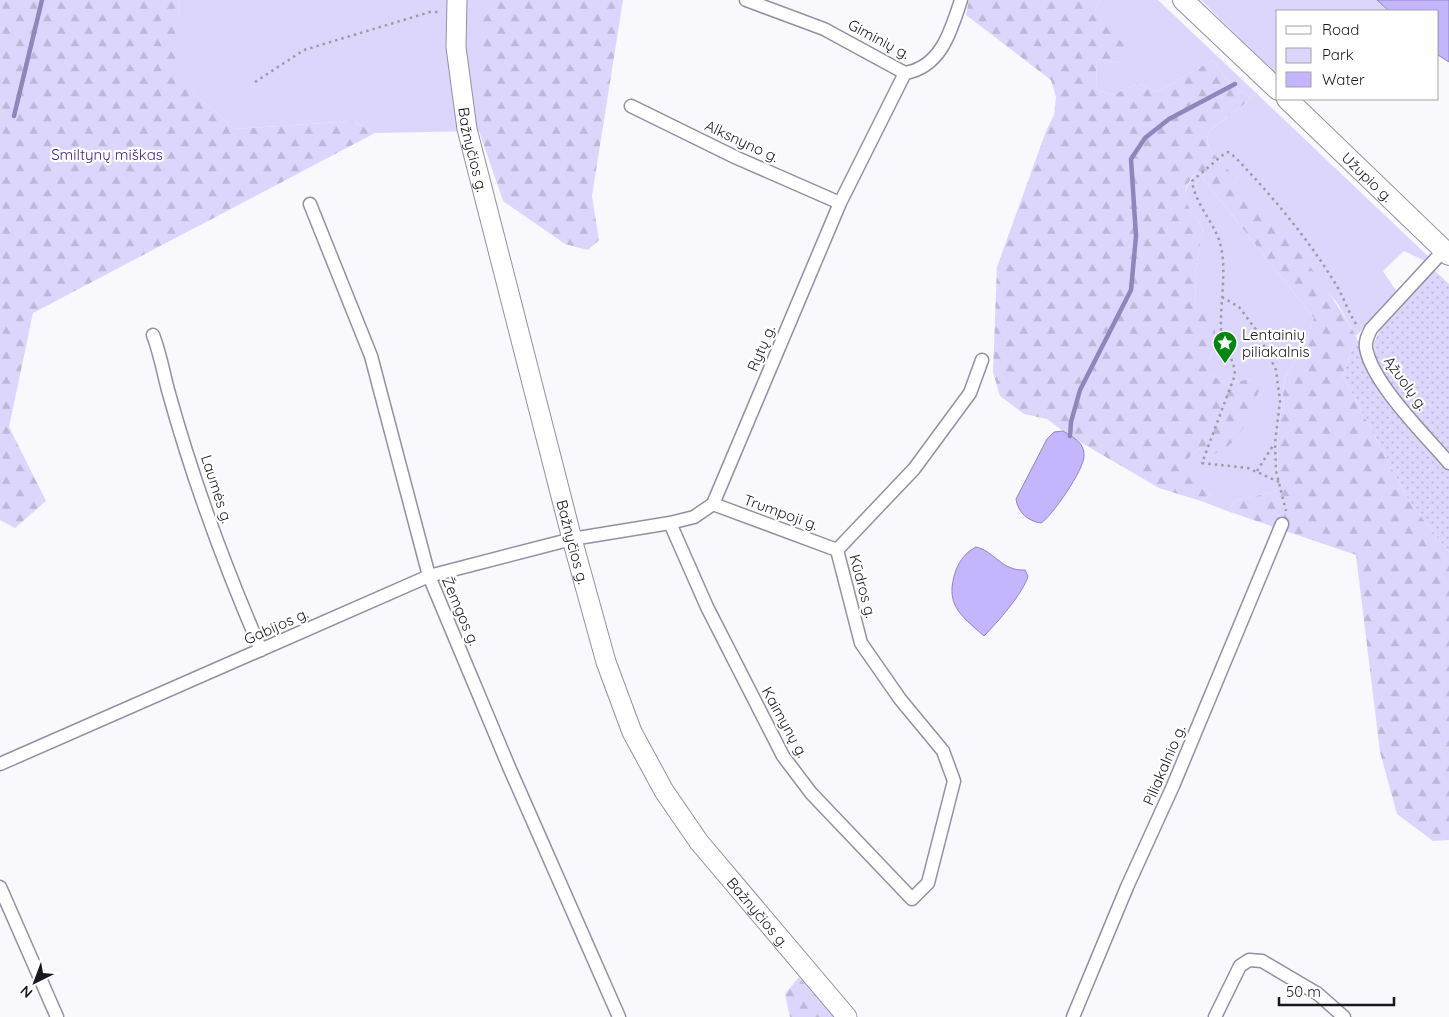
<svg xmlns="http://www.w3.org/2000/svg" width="1449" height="1017" viewBox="0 0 1449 1017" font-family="Quicksand,sans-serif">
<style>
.green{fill:#ddd6fc}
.forest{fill:url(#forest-firs)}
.garden{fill:url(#garden-dots)}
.water{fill:#c4b5fe;stroke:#9186bb}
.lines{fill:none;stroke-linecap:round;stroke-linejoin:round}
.stream{stroke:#9186bb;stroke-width:4.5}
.street-casing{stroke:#9390a2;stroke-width:15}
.secondary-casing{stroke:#9390a2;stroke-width:21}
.primary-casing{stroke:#9390a2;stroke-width:22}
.path{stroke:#9d9ca1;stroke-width:2.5;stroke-dasharray:2.5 4;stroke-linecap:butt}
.street{stroke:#fff;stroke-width:12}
.secondary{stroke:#fff;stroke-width:19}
.primary{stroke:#fff;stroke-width:20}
.labels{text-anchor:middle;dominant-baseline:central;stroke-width:4.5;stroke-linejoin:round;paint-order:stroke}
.street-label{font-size:15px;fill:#19181f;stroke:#fff}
.park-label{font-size:15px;fill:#462187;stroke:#fff}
.poi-label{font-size:15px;fill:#19181f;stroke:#fff;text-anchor:start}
</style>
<defs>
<pattern id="forest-firs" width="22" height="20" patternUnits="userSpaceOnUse" patternTransform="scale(1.25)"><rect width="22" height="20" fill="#ddd6fc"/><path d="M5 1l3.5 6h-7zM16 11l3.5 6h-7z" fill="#bdb7d8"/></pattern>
<pattern id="garden-dots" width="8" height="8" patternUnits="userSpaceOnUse" patternTransform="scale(1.25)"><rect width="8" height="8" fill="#ddd6fc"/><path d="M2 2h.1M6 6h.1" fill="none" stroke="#bdb7d8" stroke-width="1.8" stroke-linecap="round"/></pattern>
</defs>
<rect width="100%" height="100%" fill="#f9f8fc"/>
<path class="green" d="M179,0H479V131L375,133L353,121L235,129L195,95L175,64Z
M1100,0H1158L1429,257L1425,261L1404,251L1383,271L1397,292L1356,336L1338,304L1209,148L1207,140L1209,131L1252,98L1229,83L1213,60L1157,92L1138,83L1113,95L1096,89L1097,59L1120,63L1095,10Z
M1201,0H1377L1389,11H1278V70L1273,72Z
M1197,171L1314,318L1307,340L1285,378L1278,435L1277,491L1235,501L1227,511L1204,502L1211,492L1187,461L1191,455L1202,447L1252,379L1226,383L1209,374V361L1215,345L1196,306L1195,273L1203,228C1184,202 1177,199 1197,171Z"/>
<path class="forest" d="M0,0H179L176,64L195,95L235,129L353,121L375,133L33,313L9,427L46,501L15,528L0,520Z
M479,0H623L592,196L599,240L588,250L565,244L503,201L479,131Z
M969,0H1100L1095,10L1128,50L1129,58L1120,63L1097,59L1096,89L1113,95L1138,83L1157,92L1213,60L1229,83L1252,98L1209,131L1207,140L1209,148C1262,209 1316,265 1356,336L1343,376L1409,501L1449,552V840L1433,841L1397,814L1380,752L1356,555L1227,511L1235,501L1277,491L1278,435L1285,378L1307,340L1314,318L1197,171C1176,195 1186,205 1203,228L1195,273L1196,306L1215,318V345L1209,361V374L1226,383L1252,379L1259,390C1250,415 1241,444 1214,454L1202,447L1191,455L1187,461L1207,480L1211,492L1204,502L1159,488L1070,436L1047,419L1024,414L1000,396L993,372L997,267L1046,131L1054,115L1056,97L1051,80L966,15Z
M799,977L834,1017H790L785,994Z"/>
<path class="garden" d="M1434,270L1449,284V457L1401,402L1375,359L1374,342L1380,330Z
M1356,336L1367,364L1449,469V552L1409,501L1343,376Z"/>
<path class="water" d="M1377,0H1449V62L1438,55V11H1389Z
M1063,431C1072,437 1085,442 1084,456C1084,470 1052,516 1041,523C1028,521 1018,513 1016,499L1047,439L1054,432Z
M976,547C996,552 1001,571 1025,570L1028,576C1024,592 997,623 984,636C960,615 944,604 956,570C960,560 966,552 976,547Z"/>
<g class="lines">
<path class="stream" d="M14,116L42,0
M1070,436L1071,422L1080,390L1131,290L1136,236L1131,159L1145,138L1169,119L1235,84"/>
<defs>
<path id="street" d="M746,0L824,29L905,73C941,67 951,31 961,0
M631,106L737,158L840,203
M310,204L371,356L429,576L509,767L619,1017
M1444,250L1371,329C1368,335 1365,341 1366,348C1372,383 1425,435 1449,463
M153,335C160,353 163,371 168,390C192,477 225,567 261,650
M713,504L837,550
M670,523L707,607L783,756L811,793L912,899L928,883L954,781L943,751L900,699L861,643L837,550L914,469L970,393L982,360
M0,764L429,576L572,539L670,523L694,517L713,504L840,203L905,73
M0,887L57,1017
M1073,1017L1127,887L1173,786L1282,524
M1215,1017L1240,966L1249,960L1262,961L1318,994L1344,1017"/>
<g id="secondary">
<path id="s1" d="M457,0L456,47L467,129L572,539L606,662L632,732L664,791L699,842L847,1017"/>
</g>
<g id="primary">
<path d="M1183,0L1278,90"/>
<path id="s2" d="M1287,99L1449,255"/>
</g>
</defs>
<use href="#street" class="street-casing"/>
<use href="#secondary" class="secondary-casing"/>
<use href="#primary" class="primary-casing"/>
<path class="path" d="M255,82L304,50L430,12H440
M1222,297L1239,307L1257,331L1276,370L1280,401L1275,443L1276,471L1286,511
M1257,471L1274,444
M1279,482L1248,468L1202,463L1235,375C1234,356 1222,347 1221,328C1220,301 1228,266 1219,240C1212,220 1195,203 1192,181L1224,154L1228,152L1235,157C1272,196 1307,237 1335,283C1344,297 1348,313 1358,327"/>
<use href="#street" class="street"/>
<use href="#secondary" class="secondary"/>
<use href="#primary" class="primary"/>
</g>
<defs>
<symbol id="sight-pin" viewBox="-11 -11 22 30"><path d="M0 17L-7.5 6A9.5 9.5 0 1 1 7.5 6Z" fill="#008710" stroke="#fff"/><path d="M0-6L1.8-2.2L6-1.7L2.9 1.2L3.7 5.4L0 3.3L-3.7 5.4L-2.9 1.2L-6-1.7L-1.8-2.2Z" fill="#fff"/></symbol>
</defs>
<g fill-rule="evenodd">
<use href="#sight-pin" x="1211" y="329" width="28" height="38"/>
</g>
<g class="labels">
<g class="street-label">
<text transform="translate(879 39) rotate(28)">Giminių g.</text>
<text transform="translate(742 141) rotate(25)">Alksnyno g.</text>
<text stroke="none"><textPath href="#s1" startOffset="151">Bažnyčios g.</textPath></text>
<text stroke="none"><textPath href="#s2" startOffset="112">Užupio g.</textPath></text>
<text transform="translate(761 348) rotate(-67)">Rytų g.</text>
<text transform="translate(1406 383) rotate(54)">Ąžuolų g.</text>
<text transform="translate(217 489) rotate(72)">Laumės g.</text>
<text transform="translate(781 512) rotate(20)">Trumpoji g.</text>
<text stroke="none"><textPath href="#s1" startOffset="556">Bažnyčios g.</textPath></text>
<text transform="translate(863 586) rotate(75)">Kūdros g.</text>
<text transform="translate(461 611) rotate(67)">Žemgos g.</text>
<text transform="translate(276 626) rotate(-24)">Gabijos g.</text>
<text transform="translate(785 722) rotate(61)">Kaimynų g.</text>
<text transform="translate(1164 765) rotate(-67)">Piliakalnio g.</text>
<text stroke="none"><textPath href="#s1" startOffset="976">Bažnyčios g.</textPath></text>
</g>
<g class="park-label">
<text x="107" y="154">Smiltynų miškas</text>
</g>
<g class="poi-label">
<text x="1242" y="334">Lentainių<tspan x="1242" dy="17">piliakalnis</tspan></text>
</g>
</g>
<rect x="1276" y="10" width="162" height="90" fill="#ffffff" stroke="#a3a3a5"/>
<rect x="1286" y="26" width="25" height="8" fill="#ffffff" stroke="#a3a3a5"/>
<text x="1322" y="35" font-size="15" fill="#19181f">Road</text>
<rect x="1286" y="48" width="25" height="15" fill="#ddd6fc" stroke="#a3a3a5"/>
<text x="1322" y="60" font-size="15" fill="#19181f">Park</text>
<rect x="1286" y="72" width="25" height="15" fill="#c4b5fe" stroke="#a3a3a5"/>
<text x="1322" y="85" font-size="15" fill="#19181f">Water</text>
<g transform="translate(35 982) rotate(222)" stroke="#ffffff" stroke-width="4" paint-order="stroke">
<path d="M0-4L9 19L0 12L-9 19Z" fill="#19181f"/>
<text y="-8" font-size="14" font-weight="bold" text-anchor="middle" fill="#19181f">N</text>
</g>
<path d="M1279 997v8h115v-8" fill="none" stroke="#19181f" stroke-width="2.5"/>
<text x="1286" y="997" font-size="15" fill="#19181f" stroke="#ffffff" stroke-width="4" paint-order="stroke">50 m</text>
</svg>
